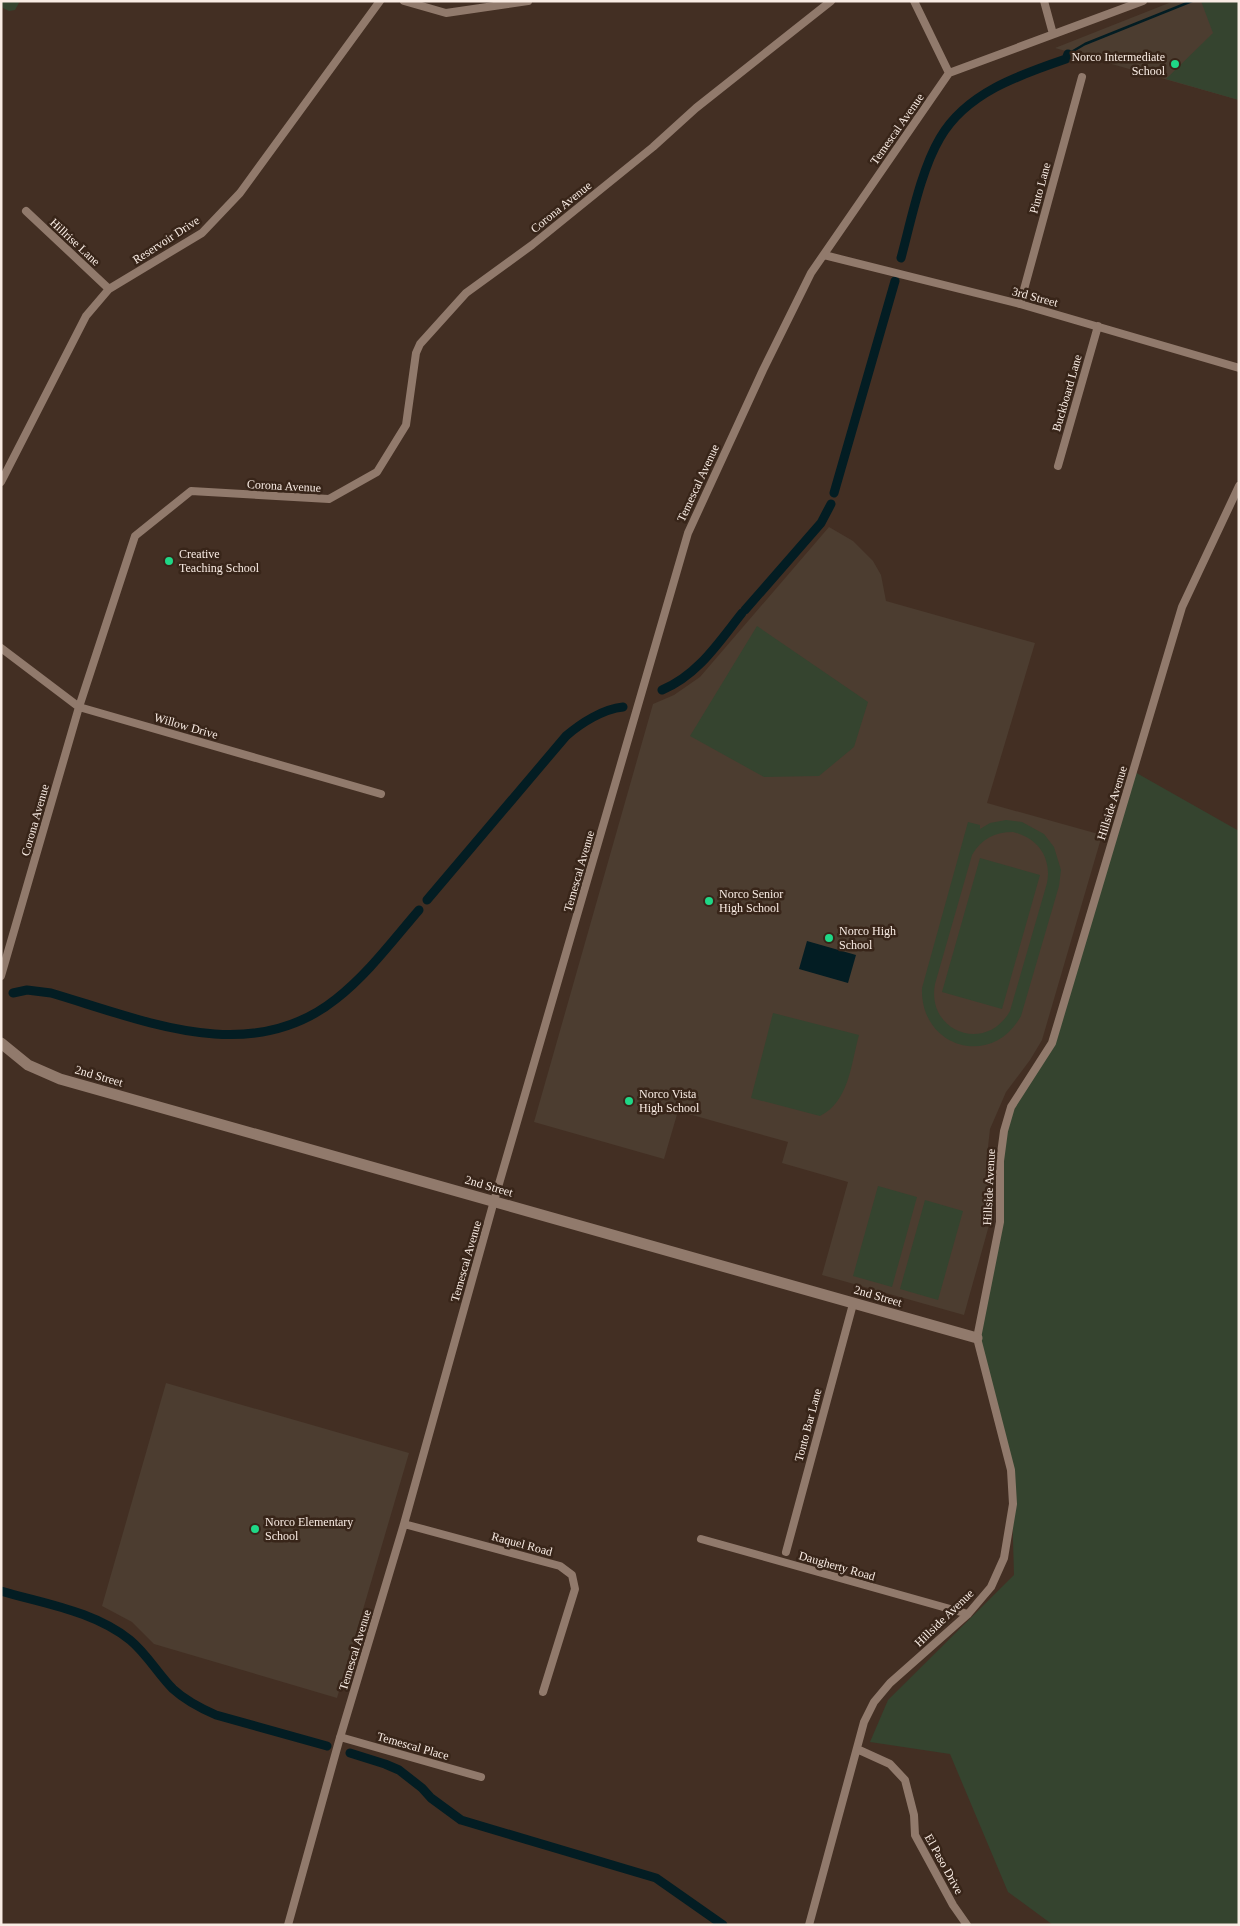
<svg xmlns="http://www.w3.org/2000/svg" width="1240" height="1926" viewBox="0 0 1240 1926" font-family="'Times New Roman',serif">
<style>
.education{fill:#4c3d30}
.green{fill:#35442f;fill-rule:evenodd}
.water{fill:#031d23}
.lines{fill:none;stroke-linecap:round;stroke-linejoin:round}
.stream{stroke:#031d23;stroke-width:2.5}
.canal{stroke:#031d23;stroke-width:9}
.street{stroke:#917a6c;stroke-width:8}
.secondary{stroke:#917a6c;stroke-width:11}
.poi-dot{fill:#1fd887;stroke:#382519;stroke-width:2}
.labels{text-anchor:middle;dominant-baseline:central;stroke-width:5;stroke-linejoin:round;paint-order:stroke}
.poi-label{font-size:12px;fill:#f9ece4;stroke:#382519;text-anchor:start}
.street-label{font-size:12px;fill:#f9ece4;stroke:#382519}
</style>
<rect width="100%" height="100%" fill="#432f23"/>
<path class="education" d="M1174,1H1239V100L1055,48Z
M829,527L853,541L873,561L881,575L886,601L1035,643L987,803L1102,835L1042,1040L1030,1060L1006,1092L990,1129L987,1156L991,1218L964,1315L822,1275L848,1182L782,1163L788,1142L678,1111L664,1159L534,1122L653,704L674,695L700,677Z
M166,1383L409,1453L337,1698L154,1644L132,1622L102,1606Z"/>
<path class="green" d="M1,1H20L15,10L9,11L3,8Z
M1201,1H1239V100L1166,79L1213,33Z
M757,626L868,702L854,747L819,776L764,777L690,736Z
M1133,771L1239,831V1925H1053L1008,1892L950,1754L870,1742L888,1700L1014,1575L1011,1470L977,1338L1000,1222V1161L1011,1107L1052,1043Z
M1006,820L1022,822L1044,834L1054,847L1061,870L1059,886L1021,1016C992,1069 920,1048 922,988L968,822L980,825V829L990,823ZM1013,832C1038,838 1052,858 1047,883L1010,1011C986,1054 926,1032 935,984L972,855C981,839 995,832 1013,832Z
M980,858L1040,875L1002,1009L942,992Z
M773,1013L859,1035C851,1064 849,1102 820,1116L751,1098Z
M878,1186L917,1197L892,1287L853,1276Z
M925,1200L963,1211L938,1300L900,1289Z"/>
<path class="water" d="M807,941L856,955L848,983L799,969Z"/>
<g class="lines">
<path class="stream" d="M1068,54L1085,44L1192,1"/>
<path class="canal" d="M901,258C911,221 921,170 940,138C966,93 1019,75 1066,59L1068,54
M834,493L895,281
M745,610L821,523L831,504
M662,690C698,675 719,642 742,613
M427,900L566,736C581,723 603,709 623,707
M13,993L27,990L51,993C143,1020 250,1068 336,999C368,974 393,940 419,910
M1,1591C45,1604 94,1611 130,1640C147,1654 158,1674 173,1689C186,1701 200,1708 216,1715L327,1746
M350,1753L385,1764L399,1770L422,1788L431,1798L461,1820L656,1878L723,1925"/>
<path class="street" d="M404,1L446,13L528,1
M914,1L949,73
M1044,1L1053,34
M26,211L109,289
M824,255L1020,304L1239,368
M1020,304L1082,77
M1058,466L1098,326
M1,482L86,316L109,289L202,233L240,193L380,1
M1,648L79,707L381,794
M1,976L79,707L135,536L191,491L329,499L377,472L406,425L416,353L420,344L466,293L532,245L653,147L696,108L831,1
M404,1524L560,1566L572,1575L575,1589L543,1692
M701,1539L968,1614
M786,1552L853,1304
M340,1737L481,1777
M857,1749L890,1764L905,1780L914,1815L915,1835L953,1905L967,1925
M288,1925L339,1741L404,1524L494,1201L688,533L763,370L811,273L949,73L1143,1
M809,1925L864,1722L874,1702L890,1683L968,1614L991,1587L1004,1558L1013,1504L1011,1470L977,1338L1000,1222V1161L1004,1131L1011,1107L1052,1043L1182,607L1239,486"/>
<path class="secondary" d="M1,1043L28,1065L60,1079L977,1338"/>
</g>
<g class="poi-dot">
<circle cx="1175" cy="64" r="5"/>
<circle cx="169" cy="561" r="5"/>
<circle cx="709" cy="901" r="5"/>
<circle cx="829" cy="938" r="5"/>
<circle cx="629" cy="1101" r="5"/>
<circle cx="255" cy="1529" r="5"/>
</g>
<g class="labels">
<g class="poi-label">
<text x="1165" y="57" text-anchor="end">Norco Intermediate<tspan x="1165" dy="14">School</tspan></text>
<text x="179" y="554">Creative<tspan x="179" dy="14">Teaching School</tspan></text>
<text x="719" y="894">Norco Senior<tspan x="719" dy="14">High School</tspan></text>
<text x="839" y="931">Norco High<tspan x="839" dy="14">School</tspan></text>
<text x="639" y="1094">Norco Vista<tspan x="639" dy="14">High School</tspan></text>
<text x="265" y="1522">Norco Elementary<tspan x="265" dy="14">School</tspan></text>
</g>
<g class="street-label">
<text transform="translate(897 129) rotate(-55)">Temescal Avenue</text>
<text transform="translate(1040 188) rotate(-75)">Pinto Lane</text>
<text transform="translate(561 207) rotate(-39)">Corona Avenue</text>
<text transform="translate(166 240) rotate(-33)">Reservoir Drive</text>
<text transform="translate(75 242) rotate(43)">Hillrise Lane</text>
<text transform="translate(1035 297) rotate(15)">3rd Street</text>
<text transform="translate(1067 393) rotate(-74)">Buckboard Lane</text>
<text transform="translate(698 483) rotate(-65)">Temescal Avenue</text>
<text transform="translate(284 486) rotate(3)">Corona Avenue</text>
<text transform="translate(186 726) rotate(16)">Willow Drive</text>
<text transform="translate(1112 803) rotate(-73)">Hillside Avenue</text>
<text transform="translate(35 820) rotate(-74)">Corona Avenue</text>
<text transform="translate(579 871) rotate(-74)">Temescal Avenue</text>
<text transform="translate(99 1076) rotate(16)">2nd Street</text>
<text transform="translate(489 1186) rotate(16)">2nd Street</text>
<text transform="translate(989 1187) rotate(-87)">Hillside Avenue</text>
<text transform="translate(466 1261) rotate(-74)">Temescal Avenue</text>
<text transform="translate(878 1296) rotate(16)">2nd Street</text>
<text transform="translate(808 1425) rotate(-75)">Tonto Bar Lane</text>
<text transform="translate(522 1544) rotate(15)">Raquel Road</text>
<text transform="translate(837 1566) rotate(16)">Daugherty Road</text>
<text transform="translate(944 1618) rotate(-44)">Hillside Avenue</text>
<text transform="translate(355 1650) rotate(-73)">Temescal Avenue</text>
<text transform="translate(413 1746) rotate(16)">Temescal Place</text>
<text transform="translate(944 1864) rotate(61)">El Paso Drive</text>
</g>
</g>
<rect width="1240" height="1926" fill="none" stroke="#f9ece4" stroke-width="5"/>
</svg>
